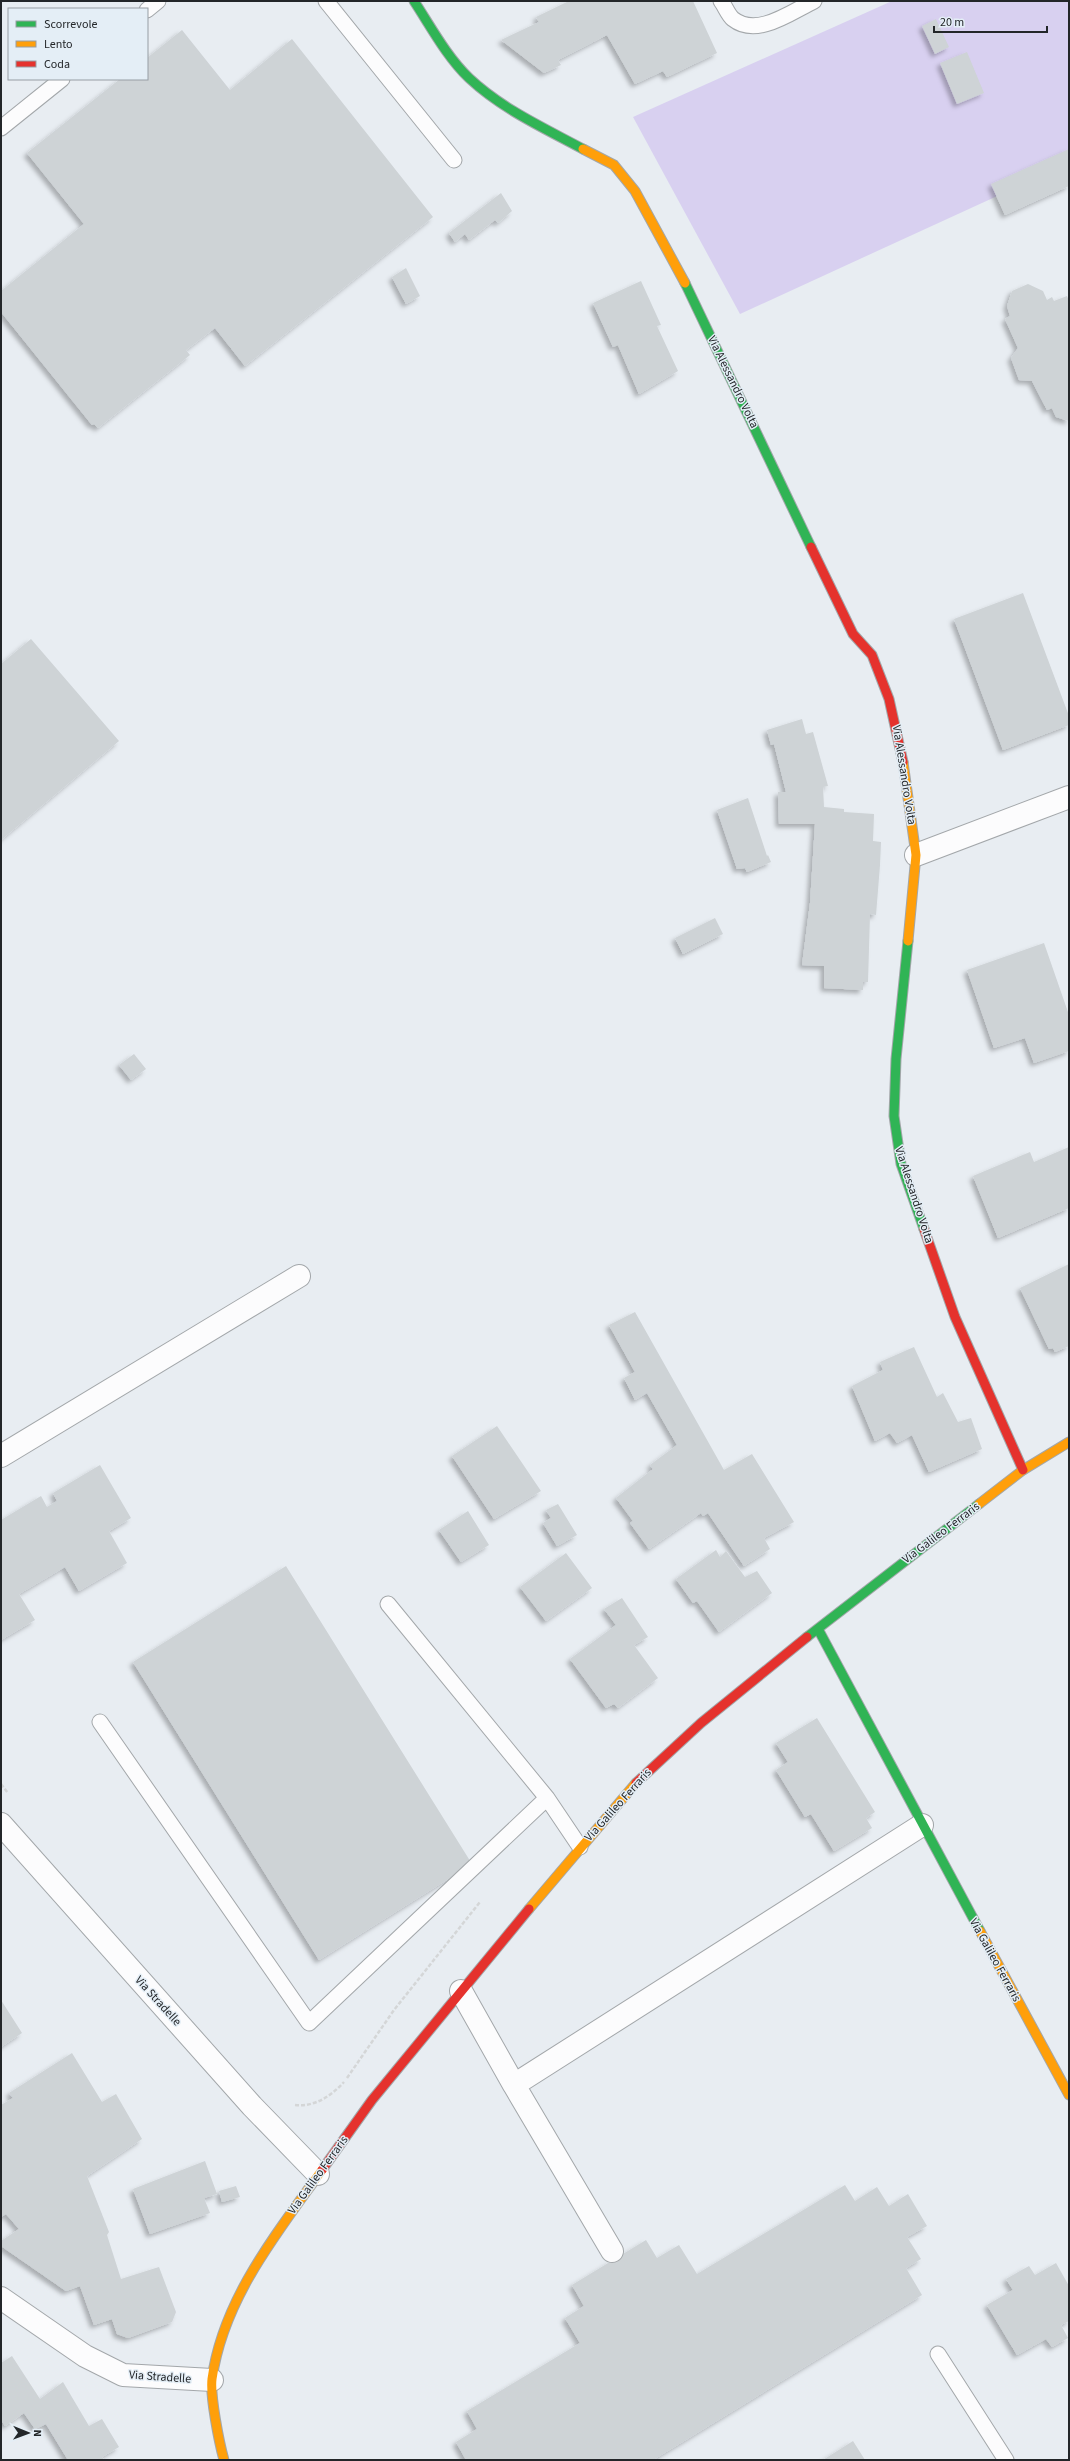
<svg xmlns="http://www.w3.org/2000/svg" width="1070" height="2461" viewBox="0 0 1070 2461" font-family="'Source Sans 3',sans-serif">
<style>
.green{fill:#d8d0f0}
.building{fill:#ced3d6;filter:url(#shadow)}
.lines{fill:none;stroke-linecap:round;stroke-linejoin:round}
.lane-casing{stroke:#a3a7aa;stroke-width:17}
.street-casing{stroke:#a3a7aa;stroke-width:24}
.fast-casing{stroke:#a3a7aa;stroke-width:11}
.slow-casing{stroke:#a3a7aa;stroke-width:11}
.jam-casing{stroke:#a3a7aa;stroke-width:11}
.path{stroke:#d4d6d7;stroke-width:2.5;stroke-dasharray:4 2;stroke-linecap:butt}
.lane{stroke:#fcfcfd;stroke-width:15}
.street{stroke:#fcfcfd;stroke-width:22}
.fast{stroke:#30b455;stroke-width:9}
.slow{stroke:#ff9f0a;stroke-width:9}
.jam{stroke:#e5322d;stroke-width:9}
.labels{text-anchor:middle;dominant-baseline:central;stroke-width:3;stroke-linejoin:round;paint-order:stroke}
.street-label{font-size:12px;fill:#232629;stroke:#e4eef6}
</style>
<defs>
<filter id="shadow"><feDropShadow dx="-3.5" dy="3.5" stdDeviation="2" flood-color="#0004"/></filter>
</defs>
<rect width="100%" height="100%" fill="#e8edf2"/>
<path class="green" d="M892,1H1069V163L740,314L633,117Z"/>
<path class="building" d="M569,1H693L717,53L667,77L663,71L635,84L607,35L558,60L561,65L544,73L501,40L539,22L536,17Z
M936,19L949,47L935,54L922,26Z
M182,30L230,90L292,39L433,217L245,366L215,328L186,350L190,355L98,428L94,424L92,425L1,312V291L84,224L27,153L120,79H147V58Z
M967,52L984,93L957,104L940,63Z
M1069,149V186L1005,215L991,184Z
M501,193L512,211L498,223L495,220L469,240L465,234L455,242L449,233Z
M406,268L420,296L406,304L392,277Z
M641,281L661,325L657,326L678,371L639,394L618,345L613,347L593,303Z
M1028,284L1043,291L1047,300L1052,297L1054,301L1067,296L1069,301V421L1056,417L1052,408L1047,410L1032,381L1019,380L1011,358L1018,348L1005,319L1010,316L1007,306L1012,291Z
M1023,593L1069,716V725L1003,750L954,619Z
M31,639L119,741L1,840V664Z
M802,719L806,734L813,732L828,786L823,787L824,807L844,809V812L874,814L873,841L881,842L880,865L876,915L870,914L868,982H863V990L824,988V966L802,965L810,903L815,824H779L778,792H786L774,744L771,745L767,730Z
M748,798L767,856L768,855L771,862L747,872L745,868L737,869L717,810Z
M715,918L723,934L683,954L675,938Z
M1044,943L1069,1015V1051L1034,1063L1025,1038L994,1048L967,970Z
M134,1054L146,1069L131,1080L119,1065Z
M1069,1147V1208L998,1238L973,1176L1030,1152L1034,1162Z
M1069,1264V1346L1055,1352L1053,1348L1049,1349L1020,1288Z
M635,1312L724,1470L752,1454L794,1522L764,1538L770,1549L744,1566L708,1513L703,1516L701,1513L649,1549L630,1523L633,1521L616,1498L653,1469L650,1465L677,1445L647,1393L635,1400L624,1378L635,1372L609,1325Z
M914,1347L937,1397L943,1393L958,1422L971,1418L982,1449L929,1472L912,1435L897,1443L890,1433L875,1441L852,1386L883,1370L880,1362Z
M497,1426L541,1491L494,1519L452,1456Z
M100,1465L131,1518L109,1531L127,1563L79,1591L65,1567L19,1594L35,1620L1,1640V1520L41,1496L47,1507L57,1501L53,1493Z
M558,1504L577,1535L557,1546L543,1523L551,1518L546,1510Z
M468,1511L489,1545L461,1562L439,1530Z
M716,1550L720,1557L726,1551L745,1577L757,1571L772,1593L719,1632L697,1601L693,1603L676,1579Z
M566,1553L592,1588L546,1621L520,1587Z
M286,1566L472,1864L319,1960L133,1662Z
M622,1598L648,1637L634,1645L658,1678L618,1708L614,1704L606,1708L570,1659L616,1625L604,1609Z
M817,1718L875,1812L866,1818L872,1828L834,1851L811,1814L805,1817L776,1770L788,1762L776,1743Z
M1,2000L22,2033L1,2047Z
M72,2053L102,2102L116,2094L142,2139L87,2176L109,2232L107,2235L121,2279L159,2267L176,2312L172,2322L128,2338L117,2334L112,2319L94,2325L80,2286L66,2291L1,2246V2241L19,2229L6,2214L1,2217V2105L13,2098L9,2093Z
M205,2161L217,2194L204,2198L210,2213L150,2234L133,2189Z
M845,2185L855,2201L877,2187L889,2206L908,2194L927,2226L907,2237L921,2259L906,2268L922,2295L653,2460H466L456,2442L477,2429L467,2411L580,2343L565,2318L584,2306L572,2285L646,2240L657,2258L679,2245L697,2274Z
M236,2186L240,2197L222,2202L219,2191Z
M1056,2263L1069,2286V2321L1061,2325L1068,2338L1052,2347L1046,2339L1017,2355L987,2305L1013,2290L1006,2279L1029,2266L1035,2275Z
M12,2356L40,2399L63,2382L89,2426L102,2419L119,2447L102,2457L104,2460H68L46,2424L35,2429L24,2413L5,2426L1,2420V2363Z
M853,2441L865,2460H823Z"/>
<g class="lines">
<defs>
<path id="lane" d="M326,1L454,160
M721,1C725,6 728,15 733,19C757,38 791,12 814,1
M147,10L158,1
M1,128L62,79
M388,1604L547,1798L580,1847
M100,1722L309,2023L547,1798
M938,2354L1006,2460"/>
<path id="street" d="M916,855L1069,797
M1,1456L299,1276
M1,1824L252,2106L318,2174
M461,1991L514,2085
M612,2251L514,2085L922,1825
M1,2298L85,2356L123,2375L212,2380"/>
<path id="fast" d="M414,1C431,27 447,57 469,78C502,109 544,128 583,149
M685,283L811,547
M908,941L896,1059L894,1116L901,1164L924,1229
M818,1629L980,1931
M807,1637L979,1504"/>
<path id="slow" d="M583,149L614,165L635,191L685,283
M903,762L916,855L908,941
M979,1504L1023,1470L1069,1442
M529,1909L636,1783
M980,1931L1069,2095
M224,2460C219,2442 210,2396 212,2379C223,2299 277,2233 322,2170"/>
<path id="jam" d="M811,547L853,634L872,655L889,699L903,762
M924,1229L955,1317L1023,1470
M636,1783L701,1723L807,1637
M322,2170L372,2100L529,1909"/>
</defs>
<use href="#lane" class="lane-casing"/>
<use href="#street" class="street-casing"/>
<use href="#fast" class="fast-casing"/>
<use href="#slow" class="slow-casing"/>
<use href="#jam" class="jam-casing"/>
<path class="path" d="M1,1784L8,1793
M347,2078L394,2010L480,1902
M295,2105C315,2107 331,2096 344,2082"/>
<use href="#lane" class="lane"/>
<use href="#street" class="street"/>
<use href="#fast" class="fast"/>
<use href="#slow" class="slow"/>
<use href="#jam" class="jam"/>
</g>
<g class="labels">
<g class="street-label">
<text transform="translate(733 382) rotate(64)">Via Alessandro Volta</text>
<text transform="translate(904 775) rotate(81)">Via Alessandro Volta</text>
<text transform="translate(914 1195) rotate(72)">Via Alessandro Volta</text>
<text transform="translate(941 1533) rotate(-37)">Via Galileo Ferraris</text>
<text transform="translate(618 1805) rotate(-48)">Via Galileo Ferraris</text>
<text transform="translate(995 1960) rotate(61)">Via Galileo Ferraris</text>
<text transform="translate(158 2001) rotate(48)">Via Stradelle</text>
<text transform="translate(318 2175) rotate(-54)">Via Galileo Ferraris</text>
<text transform="translate(160 2377) rotate(4)">Via Stradelle</text>
</g>
</g>
<rect width="1070" height="2461" fill="none" stroke="#232629" stroke-width="4"/>
<rect x="8" y="8" width="140" height="72" fill="#e4eef6" stroke="#979ea4"/>
<rect x="16" y="21" width="20" height="6" fill="#30b455" stroke="#979ea4"/>
<text x="44" y="28" font-size="12" fill="#232629">Scorrevole</text>
<rect x="16" y="41" width="20" height="6" fill="#ff9f0a" stroke="#979ea4"/>
<text x="44" y="48" font-size="12" fill="#232629">Lento</text>
<rect x="16" y="61" width="20" height="6" fill="#e5322d" stroke="#979ea4"/>
<text x="44" y="68" font-size="12" fill="#232629">Coda</text>
<g transform="translate(28 2433) rotate(91)" stroke="#e4eef6" stroke-width="3" paint-order="stroke">
<path d="M0-3L7 15L0 10L-7 15Z" fill="#232629"/>
<text y="-6" font-size="11" font-weight="bold" text-anchor="middle" fill="#232629">N</text>
</g>
<path d="M934 26v6h113v-6" fill="none" stroke="#232629" stroke-width="2"/>
<text x="940" y="26" font-size="12" fill="#232629" stroke="#e4eef6" stroke-width="3" paint-order="stroke">20 m</text>
</svg>
